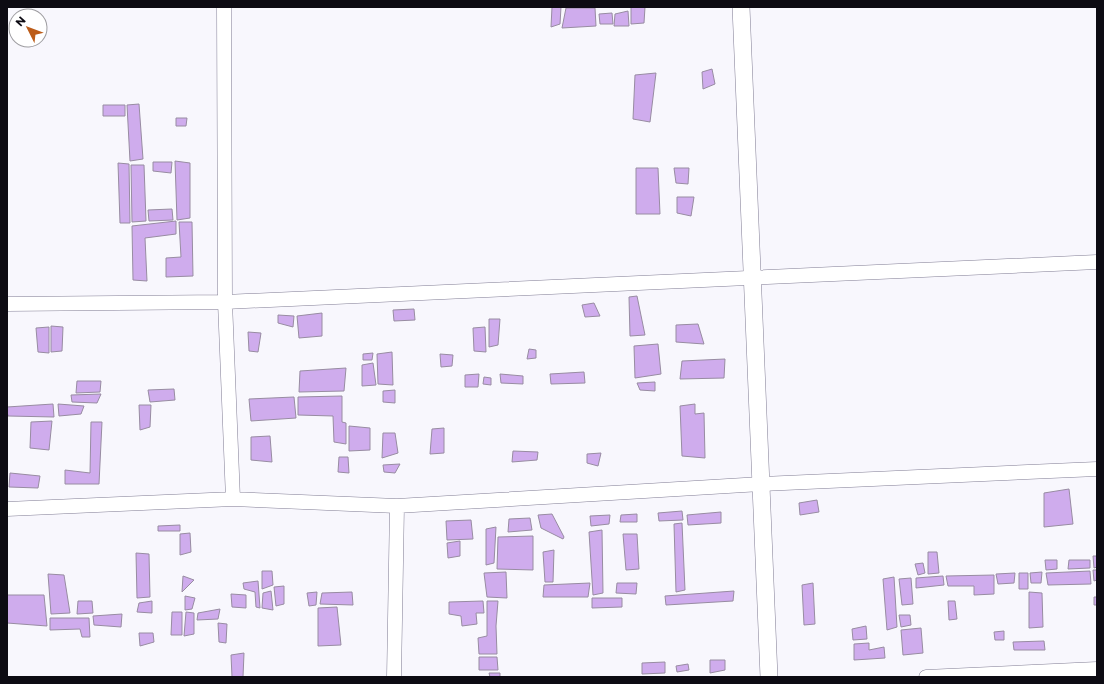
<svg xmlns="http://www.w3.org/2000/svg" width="1104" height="684" viewBox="0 0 1104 684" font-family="Montserrat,sans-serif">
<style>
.building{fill:#cfaced;stroke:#988ca2}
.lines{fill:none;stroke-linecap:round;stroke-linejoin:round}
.minor-casing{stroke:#827e95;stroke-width:15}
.tertiary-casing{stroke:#827e95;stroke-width:18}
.minor{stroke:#fff;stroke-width:14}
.tertiary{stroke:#fff;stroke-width:17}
</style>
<rect width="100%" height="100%" fill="#f8f7fd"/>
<path class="building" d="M552,7H561L560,24L551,27Z
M631,7H645L644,23L631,24Z
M566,8H595L596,26L562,28Z
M628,11L629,26H614L615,14Z
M612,13L613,24H600L599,14Z
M712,69L715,84L703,89L702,72Z
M656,73L650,122L633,119L635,75Z
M139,104L143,159L130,161L127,105Z
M103,105H125V116H103Z
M176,118H187L186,126H176Z
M175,161L190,163V218L177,220Z
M153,162H172L171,173L153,171Z
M118,163L129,164L130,223H120Z
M131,165H144L146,221L132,222Z
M636,168H658L660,214H636Z
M674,168H689L688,184L676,183Z
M677,197H694L691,216L677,213Z
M172,209L173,220L149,221L148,210Z
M176,221V234L145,238L147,281L133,280L132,226Z
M179,222H192L193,276L166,277V258L181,257Z
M637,296L645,335L630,336L629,297Z
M594,303L600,316L585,317L582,305Z
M414,309L415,320L394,321L393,310Z
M322,313V336L299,338L297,316Z
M278,315L294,316L293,327L278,323Z
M489,319H500L498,345L489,347Z
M698,324L704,344L676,342V325Z
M51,326L63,327L62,351L51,352Z
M49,327V353L38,352L36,328Z
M485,327L486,352L474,351L473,328Z
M248,332L261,333L258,352L249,351Z
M658,344L661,374L635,378L634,346Z
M529,349L536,350V358L527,359Z
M392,352L393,385L378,384L377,354Z
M373,353L372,360H363V354Z
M440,354L453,355L452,366L441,367Z
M725,359L724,378L680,379L682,361Z
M373,363L376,385L362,386V365Z
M346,368L344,391L299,392L300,371Z
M584,372L585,383L551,384L550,374Z
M479,374L478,387H465V375Z
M500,374L523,376V384L501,383Z
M484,377L491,378V385L483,384Z
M77,381H101L100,392L76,393Z
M655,382V391L640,390L637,383Z
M174,389L175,400L150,402L148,390Z
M395,390V403L383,402V391Z
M101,394L97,403L72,402L71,395Z
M342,396V422L346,423V444L334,442L333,416L298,415V397Z
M294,397L296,418L251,421L249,399Z
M53,404L54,417L8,416L7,411V407Z
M58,404L84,406L81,414L59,416Z
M695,404V414L704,413L705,458L682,456L680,406Z
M139,405H151L150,427L140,430Z
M52,421L49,450L30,448L31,422Z
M91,422H102L99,484H65V470L90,473Z
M349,426L370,428V450L349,451Z
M444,428V453L430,454L432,429Z
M383,433H395L398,453L382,458Z
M270,436L272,462L251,460V437Z
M513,451L538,452L537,460L512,462Z
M601,453L598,466L587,463V454Z
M339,457H348L349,473L338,472Z
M400,464L395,473L384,472L383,465Z
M10,473L40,476L38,488L9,487Z
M1069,489L1073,524L1044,527V493Z
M817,500L819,512L800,515L799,503Z
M682,511L683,520L659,521L658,513Z
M721,512V523L688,525L687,515Z
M552,514L564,537L563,539L541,528L538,515Z
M637,514V522H620L621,515Z
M610,515L609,524L591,526L590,516Z
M530,518L532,530L508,532L509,519Z
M471,520L473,539L447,540L446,521Z
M682,523L685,590L676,592L674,524Z
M180,525V531H158V526Z
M496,527L494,563L486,565V529Z
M602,530L603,593L593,595L589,532Z
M190,533L191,552L180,555V534Z
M623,534H637L639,569L626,570Z
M533,536V570L497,569L498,537Z
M460,541V556L448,558L447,543Z
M554,550L553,582H545L543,552Z
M928,552H937L939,573L928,574Z
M136,553L149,554L150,597L137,598Z
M1093,556H1097V567L1094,568Z
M1045,560H1057V569L1046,570Z
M1069,560H1090V568L1068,569Z
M923,563L925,573L918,575L915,564Z
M1093,570H1097V580L1094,581Z
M262,571H272L273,585L262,589Z
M1090,571L1091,584L1048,585L1046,573Z
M506,572L507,598L487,597L484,573Z
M1042,572L1041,583H1031L1030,573Z
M1015,573L1014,583L998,584L996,574Z
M1019,573H1028V589H1019Z
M48,574L64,575L70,613L51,614Z
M994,575V594L974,595V586H948L946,576Z
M183,576L194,580L182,592Z
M943,576L944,585L916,588V578Z
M894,577L897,627L887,630L883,579Z
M911,578L913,604L902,605L899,579Z
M258,581L260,608L256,607L255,592L244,589L243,583Z
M590,583L588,597H543L544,585Z
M617,583H637L636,594L616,593Z
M813,583L815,624L804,625L802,585Z
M284,586V604L276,606L274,587Z
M271,591L273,610L262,608L263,593Z
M734,591L733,601L666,605L665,596Z
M317,592L316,605L309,606L307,593Z
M352,592L353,605L320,604L322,593Z
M1029,592L1042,593L1043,627L1029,628Z
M231,594L246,595V608L232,607Z
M7,595H44L47,626L7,623Z
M185,596L195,598L192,609L185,610Z
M1094,597H1097V605H1094Z
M592,598H622V607L592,608Z
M78,601H92L93,613L77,614Z
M152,601V613L137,612L139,603Z
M483,601L484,613H476L477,624L462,626L461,616L449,614V602Z
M487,601H498L496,626L497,654H479L478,638L487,636Z
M948,601H955L957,619L949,620Z
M337,607L341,645L318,646V608Z
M220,609L218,619L197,620L198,613Z
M172,612H182V635H171Z
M186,612L194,613V634L184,636Z
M122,614L121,627L94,625L93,616Z
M899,615H910L911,625L901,627Z
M50,618H89L90,637H82L80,629L50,630Z
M218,623L227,624L226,643L219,642Z
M866,626L867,639L853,640L852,629Z
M921,628L923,653L903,655L901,630Z
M1004,631V640H995L994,632Z
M139,633H153L154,642L140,646Z
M1044,641L1045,650H1014L1013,642Z
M869,643V650L884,647L885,658L854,660V644Z
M244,653L243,677H232L231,655Z
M479,657H497L498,670H479Z
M710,660H725V670L710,673Z
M665,662V673L642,674V663Z
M688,664L689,670L677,672L676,666Z
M489,673H500V677H490Z"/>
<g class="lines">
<defs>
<path id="minor" d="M224,7L225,302L233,499
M7,304L225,302L1097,262
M7,509L233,499L397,506L761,484L1097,469
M394,677L397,506
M926,677L1097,669"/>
<path id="tertiary" d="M741,7L769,677"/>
</defs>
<use href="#minor" class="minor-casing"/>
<use href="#tertiary" class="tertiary-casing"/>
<use href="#minor" class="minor"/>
<use href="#tertiary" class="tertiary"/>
</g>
<rect width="1104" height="684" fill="none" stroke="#0d0b13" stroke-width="16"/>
<g transform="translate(28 28) rotate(312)"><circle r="19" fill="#ffffff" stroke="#9e9da1"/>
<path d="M0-3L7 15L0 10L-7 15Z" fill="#bc5c19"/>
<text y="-6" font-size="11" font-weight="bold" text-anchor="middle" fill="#0d0b13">N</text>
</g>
</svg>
